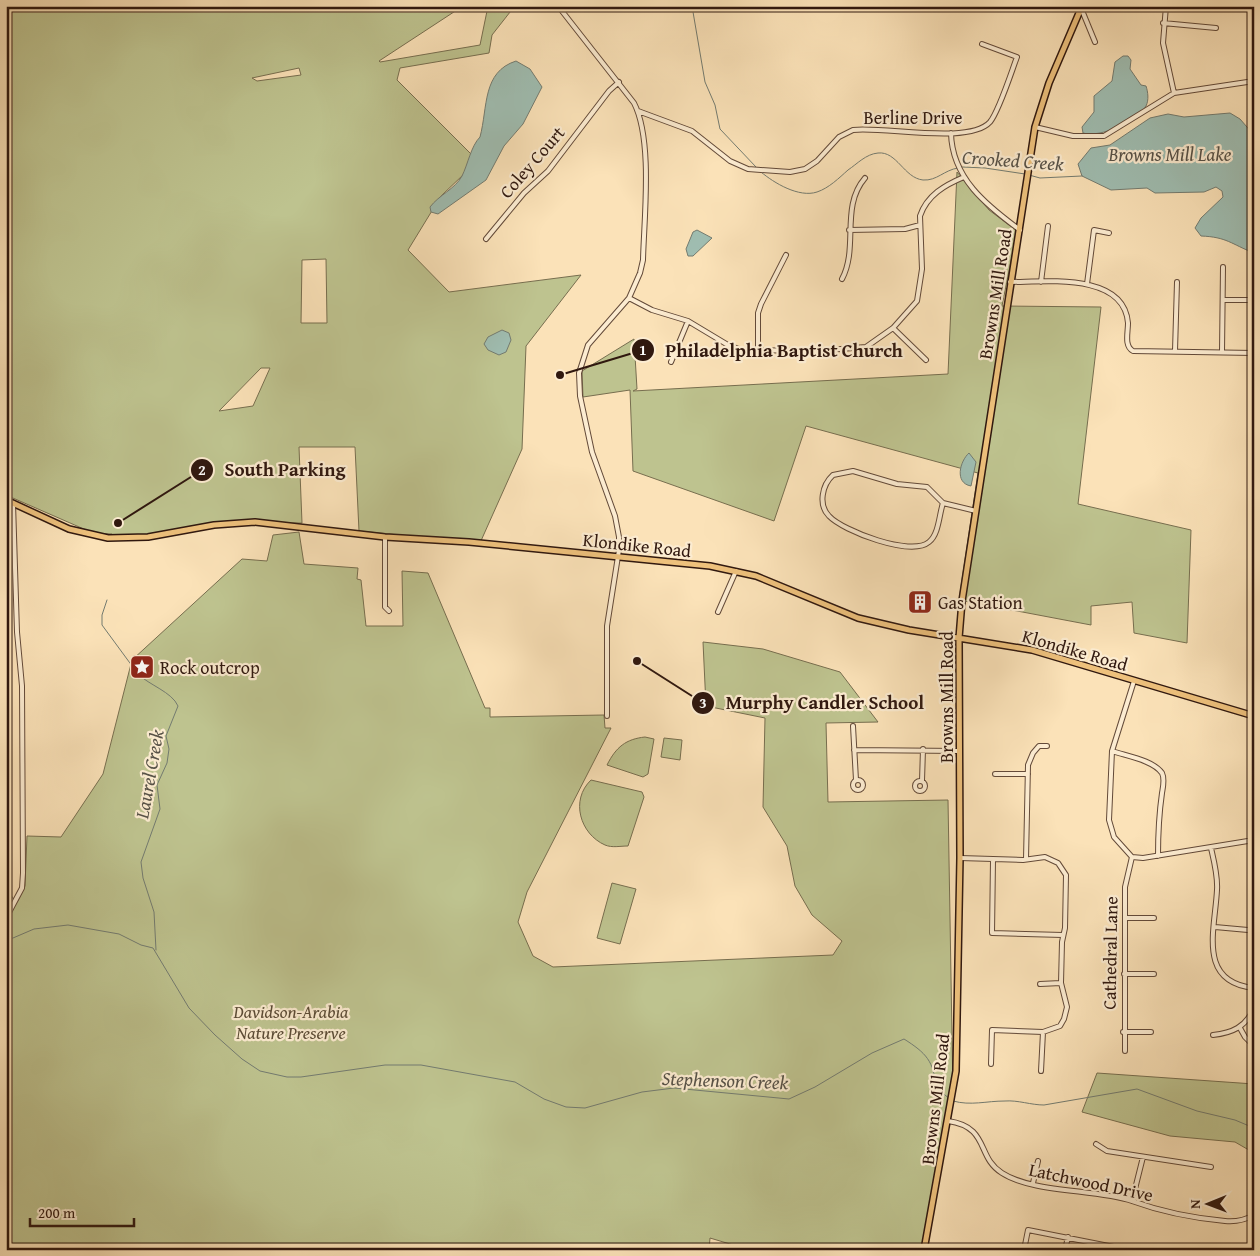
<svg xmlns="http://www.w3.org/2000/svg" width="1260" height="1256" viewBox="0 0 1260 1256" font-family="'Gentium Book Plus',serif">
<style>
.green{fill:#bec38f;stroke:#776e4f;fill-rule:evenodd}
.water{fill:#9fbdb1;stroke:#737b70}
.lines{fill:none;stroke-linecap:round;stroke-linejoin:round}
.stream{stroke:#737b70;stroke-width:1}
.minor-casing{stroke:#634a39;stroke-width:6}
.major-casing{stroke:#30180f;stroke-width:8}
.minor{stroke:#fcecd1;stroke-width:4}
.major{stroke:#eec17c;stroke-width:5}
.labels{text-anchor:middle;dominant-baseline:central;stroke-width:4.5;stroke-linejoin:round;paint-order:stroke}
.street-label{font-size:18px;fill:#30180f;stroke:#fcecd1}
.poi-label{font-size:18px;fill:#30180f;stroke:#fcecd1;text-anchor:start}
.park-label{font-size:18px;font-style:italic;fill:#5b4b35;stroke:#fcecd1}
.water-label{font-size:19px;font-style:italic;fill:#575248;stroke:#fcecd1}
.leader{fill:none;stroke:#30180f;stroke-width:2}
.callout-dot{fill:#30180f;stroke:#fcecd1;stroke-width:2}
.mark-label{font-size:15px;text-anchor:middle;font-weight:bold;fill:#fff}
.callout-label{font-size:19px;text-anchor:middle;font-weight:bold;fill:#30180f;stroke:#fcecd1;stroke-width:4.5;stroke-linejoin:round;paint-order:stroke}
</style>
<rect width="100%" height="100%" fill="#fbe2b8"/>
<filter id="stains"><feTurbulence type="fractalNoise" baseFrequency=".004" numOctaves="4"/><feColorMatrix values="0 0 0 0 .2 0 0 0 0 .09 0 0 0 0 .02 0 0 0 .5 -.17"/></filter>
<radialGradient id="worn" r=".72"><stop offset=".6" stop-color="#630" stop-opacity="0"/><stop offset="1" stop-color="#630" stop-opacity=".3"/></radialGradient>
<path class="green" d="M6,6H308L303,10L380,6H463L379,61L380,62L480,45L487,11L514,7L492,35L489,53L400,68L397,80L472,155L464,174L441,196L408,250L449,292L581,275L526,346L522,449L480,543L359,531L355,447H299L302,523L218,524L156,537L110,536L112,534L93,533L6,495ZM299,68L301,75L257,81L252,78ZM326,259L327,323H301L302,260ZM261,368H270L253,406L219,411Z
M957,172L989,210L1017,231L1002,306L1101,307L1078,504L1191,530L1187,643L1134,633L1132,602L1091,606V625L959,600L978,473L806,426L774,521L633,471L630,390L583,397L582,371L634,339L637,389L633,391L948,374Z
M6,510L11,566L6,567Z
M299,532L304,564L358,568L357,579L361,580L366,626H403L402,571L428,573L485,708H490V717L604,715L605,728H611L527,892L518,922L533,956L553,967L833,955L842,941L812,915L795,886L787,846L763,807L765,718L706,706L703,642L763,649L840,672L878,722L826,723L828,802L948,800L953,1095L921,1250H750L710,1238L709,1250H6V897H13L10,902H17L25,886L27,836L61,837L103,774L132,660L242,559L267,561L273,535Z
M645,737L654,739L648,774L643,777L607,765C616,747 626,739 645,737Z
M664,738L682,740L680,760L661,757Z
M591,780L642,792L644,797L628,846C620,846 612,848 605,845C580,834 570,800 591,780Z
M612,883L636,889L620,944L597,938Z
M1097,1073L1254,1084V1153L1235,1142L1170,1136L1082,1112Z"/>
<path class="water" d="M1123,56H1128L1131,60L1130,69L1141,85L1146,86C1148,92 1149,100 1146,106C1138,122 1100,138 1083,133L1082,127L1094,112V96L1112,81L1115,62Z
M516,61L530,69L542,87L523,124L504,146L486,180L438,214L431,212L430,207C439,195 455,189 462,176C468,164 471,146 480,137C488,107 482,72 516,61Z
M1230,113L1240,119L1254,135V253C1231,244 1227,237 1201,236L1195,228L1201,218L1223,197L1222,191L1216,187L1204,192L1155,193L1147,188L1111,190L1082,176L1078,164L1091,148L1110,145L1150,118L1168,114L1184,117Z
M697,230L712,238L693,256H688L686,249L693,232Z
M502,330L509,333L511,340L506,352L499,355L488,350L484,344L488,337Z
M969,453L976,462L971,486C954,483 960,461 969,453Z"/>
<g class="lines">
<path class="stream" d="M692,6L705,82L715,105L720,129L756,167
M6,8L21,6
M962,167L985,168L1025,174
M761,172C774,183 799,198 817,192C829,188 839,178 848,170C857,164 866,154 878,153C897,151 904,178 923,180C937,181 944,170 958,168
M1029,175L1040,178L1082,176
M107,600L102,615V625L138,674C149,685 172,692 178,706L166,736L169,749L167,763L157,785L160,809L141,862L143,878L154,912L156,950
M6,941L34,929L68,925L119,934L141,945L153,948L189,1008L215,1035L242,1059L260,1071L287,1077H301L385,1065H421L515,1082L544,1099L566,1107L585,1108L642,1092L674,1088L789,1099L815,1087L872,1053L904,1039C926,1053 934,1061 936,1088L950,1099
M953,1101C971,1106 986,1101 1005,1101C1018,1100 1031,1105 1044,1105L1137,1089L1197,1111L1235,1120L1254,1128"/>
<defs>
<path id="minor" d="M558,6L634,103C653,140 644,218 643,260L640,273L629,298L588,345L579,373L580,396L592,452L615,516L619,537V550L607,626V716
M1166,6L1163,43L1174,93
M1081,8L1095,42
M1163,23L1216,28
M638,111L692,131L730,161L748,169L790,172L805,169L817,161L839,137L853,130C884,126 969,145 990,122C999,111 1011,73 1017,57L982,44
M1035,127L1073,136H1104L1174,93L1254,81
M951,133C952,178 986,205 1020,230
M849,230L905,229L920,225
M486,239L524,193L548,171L609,91L619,82
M842,279C859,247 840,207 865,178
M1010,282C1045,282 1124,272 1128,323C1128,333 1124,346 1133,351L1254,353
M1041,282L1048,226
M1087,284L1094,230L1109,233
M629,298L652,310L688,321L728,345L742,350L816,351L866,347L893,328L917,301L922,269L920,216C927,195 945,185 964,177
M1223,300H1254
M893,328L926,360
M758,351V313L761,304L786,255
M1175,351L1177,282
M1222,352L1223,267
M671,362L688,321
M943,503C939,515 939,534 929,542C911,557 843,531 829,516C818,505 822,485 833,475L853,471L897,484L927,487L943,503L976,511
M385,537V607L389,611
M718,612L736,571
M1134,681L1112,751L1109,820L1114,837L1132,857L1143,858L1254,840
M853,726L856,780
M854,750L959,751
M1112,751C1126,756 1153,760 1162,773C1165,779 1163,787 1162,793C1159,814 1158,834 1158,856
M995,774H1028
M853 785a5 5 0 1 1 10 0a5 5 0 1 1-10 0Z
M922,781L923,749
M915 786a5 5 0 1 1 10 0a5 5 0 1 1-10 0Z
M1211,848C1214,861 1218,876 1217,890C1215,930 1197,982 1254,988
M960,858L1023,860L1045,857L1058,863L1066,875L1065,928L1062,942L1061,983L1067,1007L1064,1019L1060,1026L1043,1032L992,1030L991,1064
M1026,859L1028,765L1033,753L1039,746H1047
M993,860L992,933L1063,935
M6,918L22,888L23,873L22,686L17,632L13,503
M1125,918H1154
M1215,927L1248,930
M1124,974H1154
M1040,984L1061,983
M1240,1028L1245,1037L1254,1046
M1123,1032H1151
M1213,1035C1232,1033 1246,1027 1254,1008
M1125,1051V887L1132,857
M1041,1071L1043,1032
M948,1121C990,1127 976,1157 1002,1173C1033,1193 1096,1189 1132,1201C1162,1212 1193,1218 1225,1221C1235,1222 1245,1220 1254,1215
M1096,1144L1107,1151L1211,1167
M1033,1183L1038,1161
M1132,1201L1143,1157
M1024,1250L1028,1230L1129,1250
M1065,1250L1068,1237"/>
<path id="major" d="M6,500L69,529L108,538L148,537L214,525L255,522L385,537L469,542L710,566L756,576L858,618L909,630L1032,650L1254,716
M924,1250L956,1071L960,858L959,638L962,601L1035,127L1049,83L1082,6"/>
</defs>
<use href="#minor" class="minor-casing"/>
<use href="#major" class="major-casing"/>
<use href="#minor" class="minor"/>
<use href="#major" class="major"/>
</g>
<defs>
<symbol id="building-square" viewBox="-11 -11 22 22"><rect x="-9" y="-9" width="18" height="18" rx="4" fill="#8f2418" stroke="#fcecd1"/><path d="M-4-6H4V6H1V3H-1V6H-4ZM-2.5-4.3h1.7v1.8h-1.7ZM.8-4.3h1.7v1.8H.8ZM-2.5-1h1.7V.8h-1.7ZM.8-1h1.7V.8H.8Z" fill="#fff"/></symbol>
<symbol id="sight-square" viewBox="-11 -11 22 22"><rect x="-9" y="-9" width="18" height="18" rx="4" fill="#8f2418" stroke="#fcecd1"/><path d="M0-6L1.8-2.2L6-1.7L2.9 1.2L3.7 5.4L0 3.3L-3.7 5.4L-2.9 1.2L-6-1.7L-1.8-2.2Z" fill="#fff"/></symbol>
</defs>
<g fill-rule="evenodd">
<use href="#building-square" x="906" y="588" width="28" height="28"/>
<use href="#sight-square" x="128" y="653" width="28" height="28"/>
</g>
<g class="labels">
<g class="street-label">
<text x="913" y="117">Berline Drive</text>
<text transform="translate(532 162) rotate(-49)">Coley Court</text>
<text transform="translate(995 294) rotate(-81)">Browns Mill Road</text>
<text transform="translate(637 545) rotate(6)">Klondike Road</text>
<text transform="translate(1075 650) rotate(16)">Klondike Road</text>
<text transform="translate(946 697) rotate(-90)">Browns Mill Road</text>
<text transform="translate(1110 953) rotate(-89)">Cathedral Lane</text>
<text transform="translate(935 1099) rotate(-83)">Browns Mill Road</text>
<text transform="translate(1091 1182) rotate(12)">Latchwood Drive</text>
</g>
<g class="poi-label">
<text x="938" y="602">Gas Station</text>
<text x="160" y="667">Rock outcrop</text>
</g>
<g class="park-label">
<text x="291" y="1011">Davidson-Arabia<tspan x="291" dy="21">Nature Preserve</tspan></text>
</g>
<g class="water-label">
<text x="1170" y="154">Browns Mill Lake</text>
<text transform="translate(1013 160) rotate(4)">Crooked Creek</text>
<text transform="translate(149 774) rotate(-80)">Laurel Creek</text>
<text transform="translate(725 1080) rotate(2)">Stephenson Creek</text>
</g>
</g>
<path class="leader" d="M560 375L643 350M118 523L202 470M637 661L703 703"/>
<g class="callout-dot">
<circle cx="560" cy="375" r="5"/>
<circle cx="118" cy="523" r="5"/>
<circle cx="637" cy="661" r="5"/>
<circle cx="643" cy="350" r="12"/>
<circle cx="202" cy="470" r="12"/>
<circle cx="703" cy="703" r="12"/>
</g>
<g class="mark-label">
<text x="643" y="355">1</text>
<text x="202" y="475">2</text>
<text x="703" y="708">3</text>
</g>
<g class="callout-label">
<text x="784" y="357">Philadelphia Baptist Church</text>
<text x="285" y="476">South Parking</text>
<text x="825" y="709">Murphy Candler School</text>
</g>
<rect width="1260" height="1256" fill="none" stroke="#fbe2b8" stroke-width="25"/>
<rect x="8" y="8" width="1245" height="1241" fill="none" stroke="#30180f" stroke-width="2.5"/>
<rect x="12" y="12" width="1235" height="1231" fill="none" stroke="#30180f"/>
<g transform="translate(1208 1204) rotate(269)" stroke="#fcecd1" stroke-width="4" paint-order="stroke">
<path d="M0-4L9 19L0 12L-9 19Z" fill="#30180f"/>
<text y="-8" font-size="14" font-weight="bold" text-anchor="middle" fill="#30180f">N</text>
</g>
<path d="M30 1218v8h104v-8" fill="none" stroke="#30180f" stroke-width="2.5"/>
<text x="38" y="1218" font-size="15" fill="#30180f" stroke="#fcecd1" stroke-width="4" paint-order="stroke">200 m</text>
<rect width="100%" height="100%" filter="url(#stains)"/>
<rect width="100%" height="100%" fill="url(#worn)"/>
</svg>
